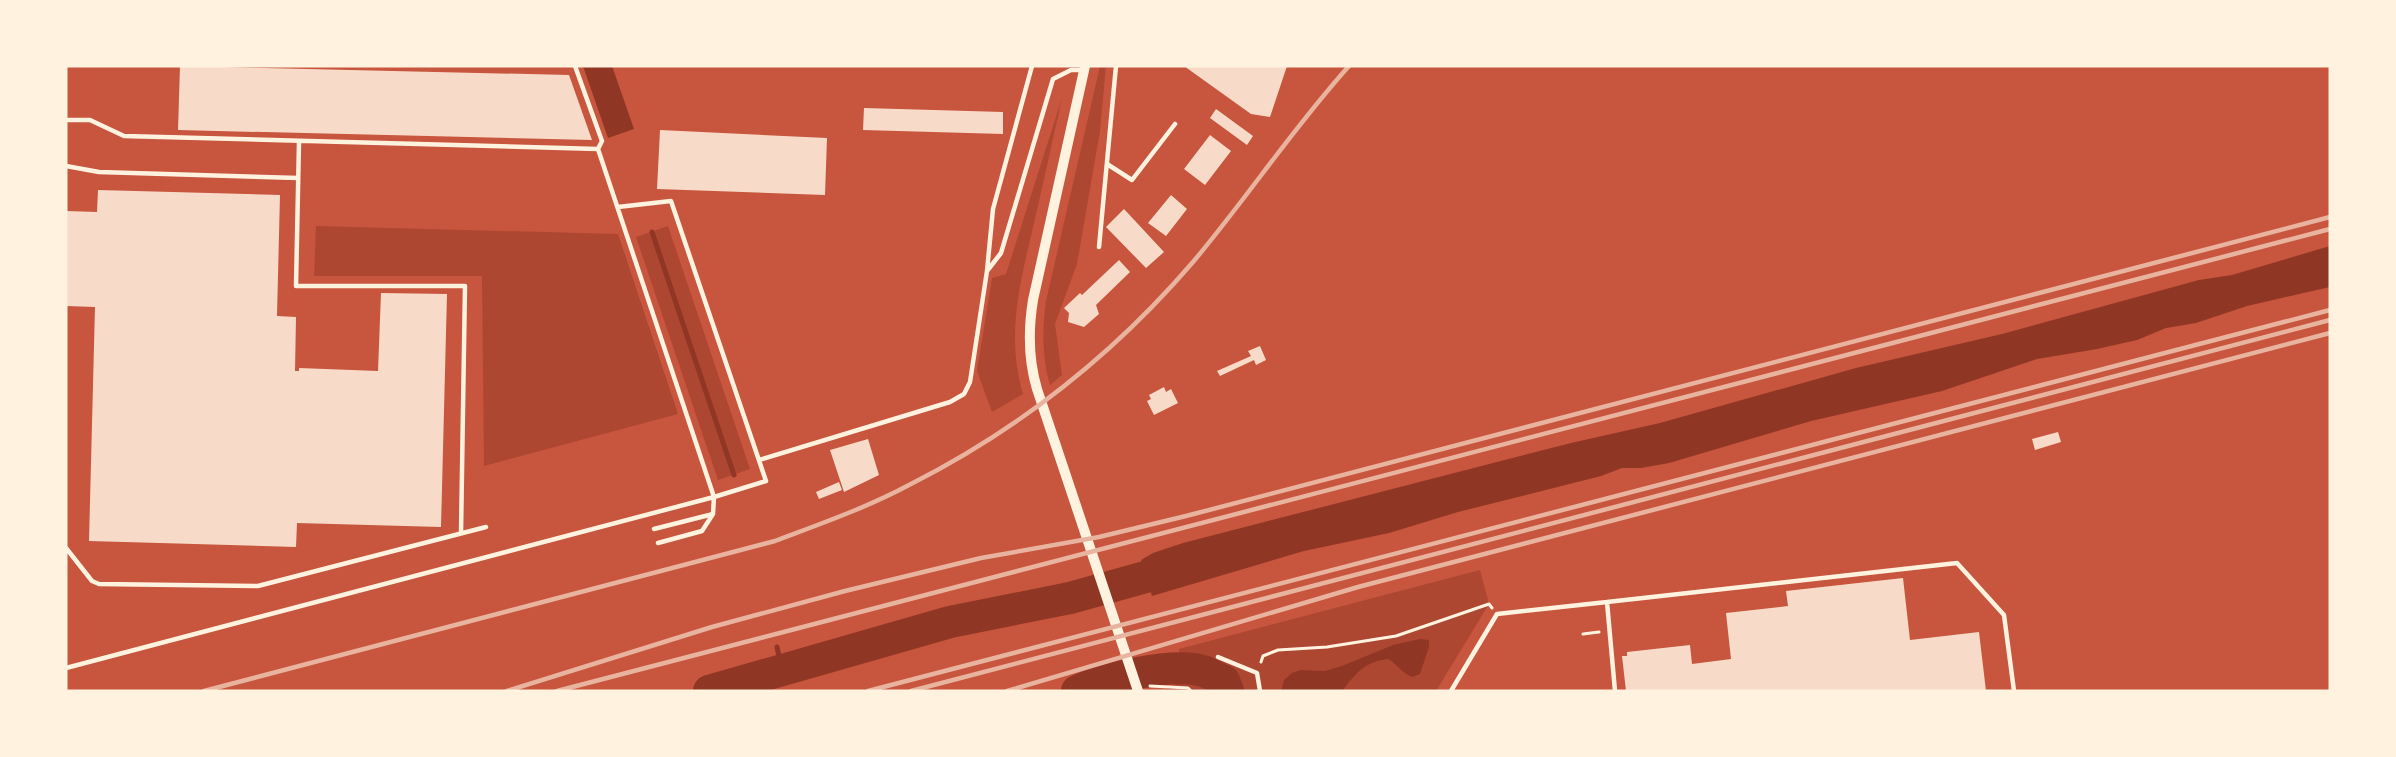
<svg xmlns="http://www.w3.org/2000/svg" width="2396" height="757" viewBox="0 0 2396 757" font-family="'Titillium Web',sans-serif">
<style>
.green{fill:#ae4732}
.water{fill:#8f3625}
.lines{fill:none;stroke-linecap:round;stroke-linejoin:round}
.stream{stroke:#8f3625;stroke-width:5}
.river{stroke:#8f3625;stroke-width:32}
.building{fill:#f7dbc8}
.path{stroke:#fff3e0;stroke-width:3}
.service{stroke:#fff3e0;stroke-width:4.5}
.tertiary{stroke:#fff3e0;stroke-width:10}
.rail{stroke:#e9b49f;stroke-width:4.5}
</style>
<rect width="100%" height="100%" fill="#c8553d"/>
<path class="green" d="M1100,66H1106L1100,131L1077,264L1055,324L1062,375L1050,385C1042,356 1042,330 1046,301Z
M1062,98C1053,139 1044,179 1035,219C1021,279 1005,333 1023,394L992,412L977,371L992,278L1006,274Z
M316,226L618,234L678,414L484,466L482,276H314Z
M668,226L750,469L718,480L636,237Z
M1480,570L1489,604L1436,691H1164L1183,678L1179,649Z
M1118,677L1123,691H1077L1096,682Z"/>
<path class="water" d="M583,66H612L634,129L608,138Z
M2330,246V287L2247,306L2196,323L2166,328L2137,340L2097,349L2037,359L1942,391L1811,421L1669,463L1641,468H1622L1601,476L1458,512L1389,533L1304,551L1152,596L1141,560L1153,553L1183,543L1571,443L1660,423L1856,368L2002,334L2199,280L2232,275Z
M1420,639L1429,640V647L1420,674L1412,677C1402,673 1398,665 1388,659C1363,662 1357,673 1342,691H1281L1284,680L1292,673L1300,670L1325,671L1342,666L1393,645Z"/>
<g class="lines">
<path class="stream" d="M652,232L734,475
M777,647L782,670"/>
<path class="river" d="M709,691L950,622L1070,598L1185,566
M1077,691C1105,678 1173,662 1203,671C1210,673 1217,678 1224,681L1228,691"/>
</g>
<path class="building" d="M180,66L569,75L592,140L178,130Z
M1184,66H1287L1270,117L1251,114Z
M864,108L1003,112V134L863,130Z
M1216,109L1253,136L1247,145L1210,118Z
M660,130L827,138L825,195L657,189Z
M1210,135L1231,151L1205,185L1184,169Z
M98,190L280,195L277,316L296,317L295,371H299V368L378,371L381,293L447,294L441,527L297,523L296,547L89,541L95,307L66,306V211L97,212Z
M1171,195L1187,209L1166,236L1148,223Z
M1124,209L1164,252L1146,268L1106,227Z
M1119,260L1130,272L1096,305L1099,314L1084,327L1068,322L1069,313L1064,308L1080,293L1082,295Z
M1260,346L1266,360L1256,365L1254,360L1220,376L1217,371L1251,356L1248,351Z
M1164,387L1166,392L1171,389L1178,403L1154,415L1147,401L1151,399L1149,395Z
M2058,432L2061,442L2035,450L2032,439Z
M868,439L879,475L844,492L830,450Z
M839,482L842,490L819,499L816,492Z
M1903,578L1910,640L1979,632L1986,691H1626L1622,656H1627V652L1690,645L1692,664L1731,659L1726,613L1788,606L1786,591Z"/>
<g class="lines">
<path class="path" d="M1583,634L1599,632
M1261,662L1263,656L1278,650L1327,647L1396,636L1489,604L1492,608
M1150,686L1188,688L1191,691"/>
<path class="service" d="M575,66L602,141L598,149L714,497L766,481L671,201L618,207
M66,120H90L124,136L598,149
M299,142L296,286H465L461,533
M1107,164L1132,180L1175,124
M66,166L99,172L298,178
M1099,247L1116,66
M987,271L1001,253L1053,79L1071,70H1084
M759,460L950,402L964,394L970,382L987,271L993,209L1032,66
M654,529L713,514
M66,548L92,581L99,584L258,586L486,527
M1607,602L1957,563L2004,615L2014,691
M1218,657L1257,673L1260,691
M66,668L714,497L713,514L702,531L658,543
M1451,691L1497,614L1607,602L1615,691"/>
<path class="tertiary" d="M1085,66L1033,300C1028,331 1028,359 1037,389L1138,691"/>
<path class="rail" d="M204,691L775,541C820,524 866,508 909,485C1018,430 1114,354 1193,262C1247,198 1293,128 1349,66
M507,691L712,627L845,591L981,558L1099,537L1186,516L2330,217
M557,691L2330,229
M868,691L2330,310
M911,691L2330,320
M1007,691L1358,587L2330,333"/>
</g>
<rect width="2396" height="757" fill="none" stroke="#fff3e0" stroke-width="135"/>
</svg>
